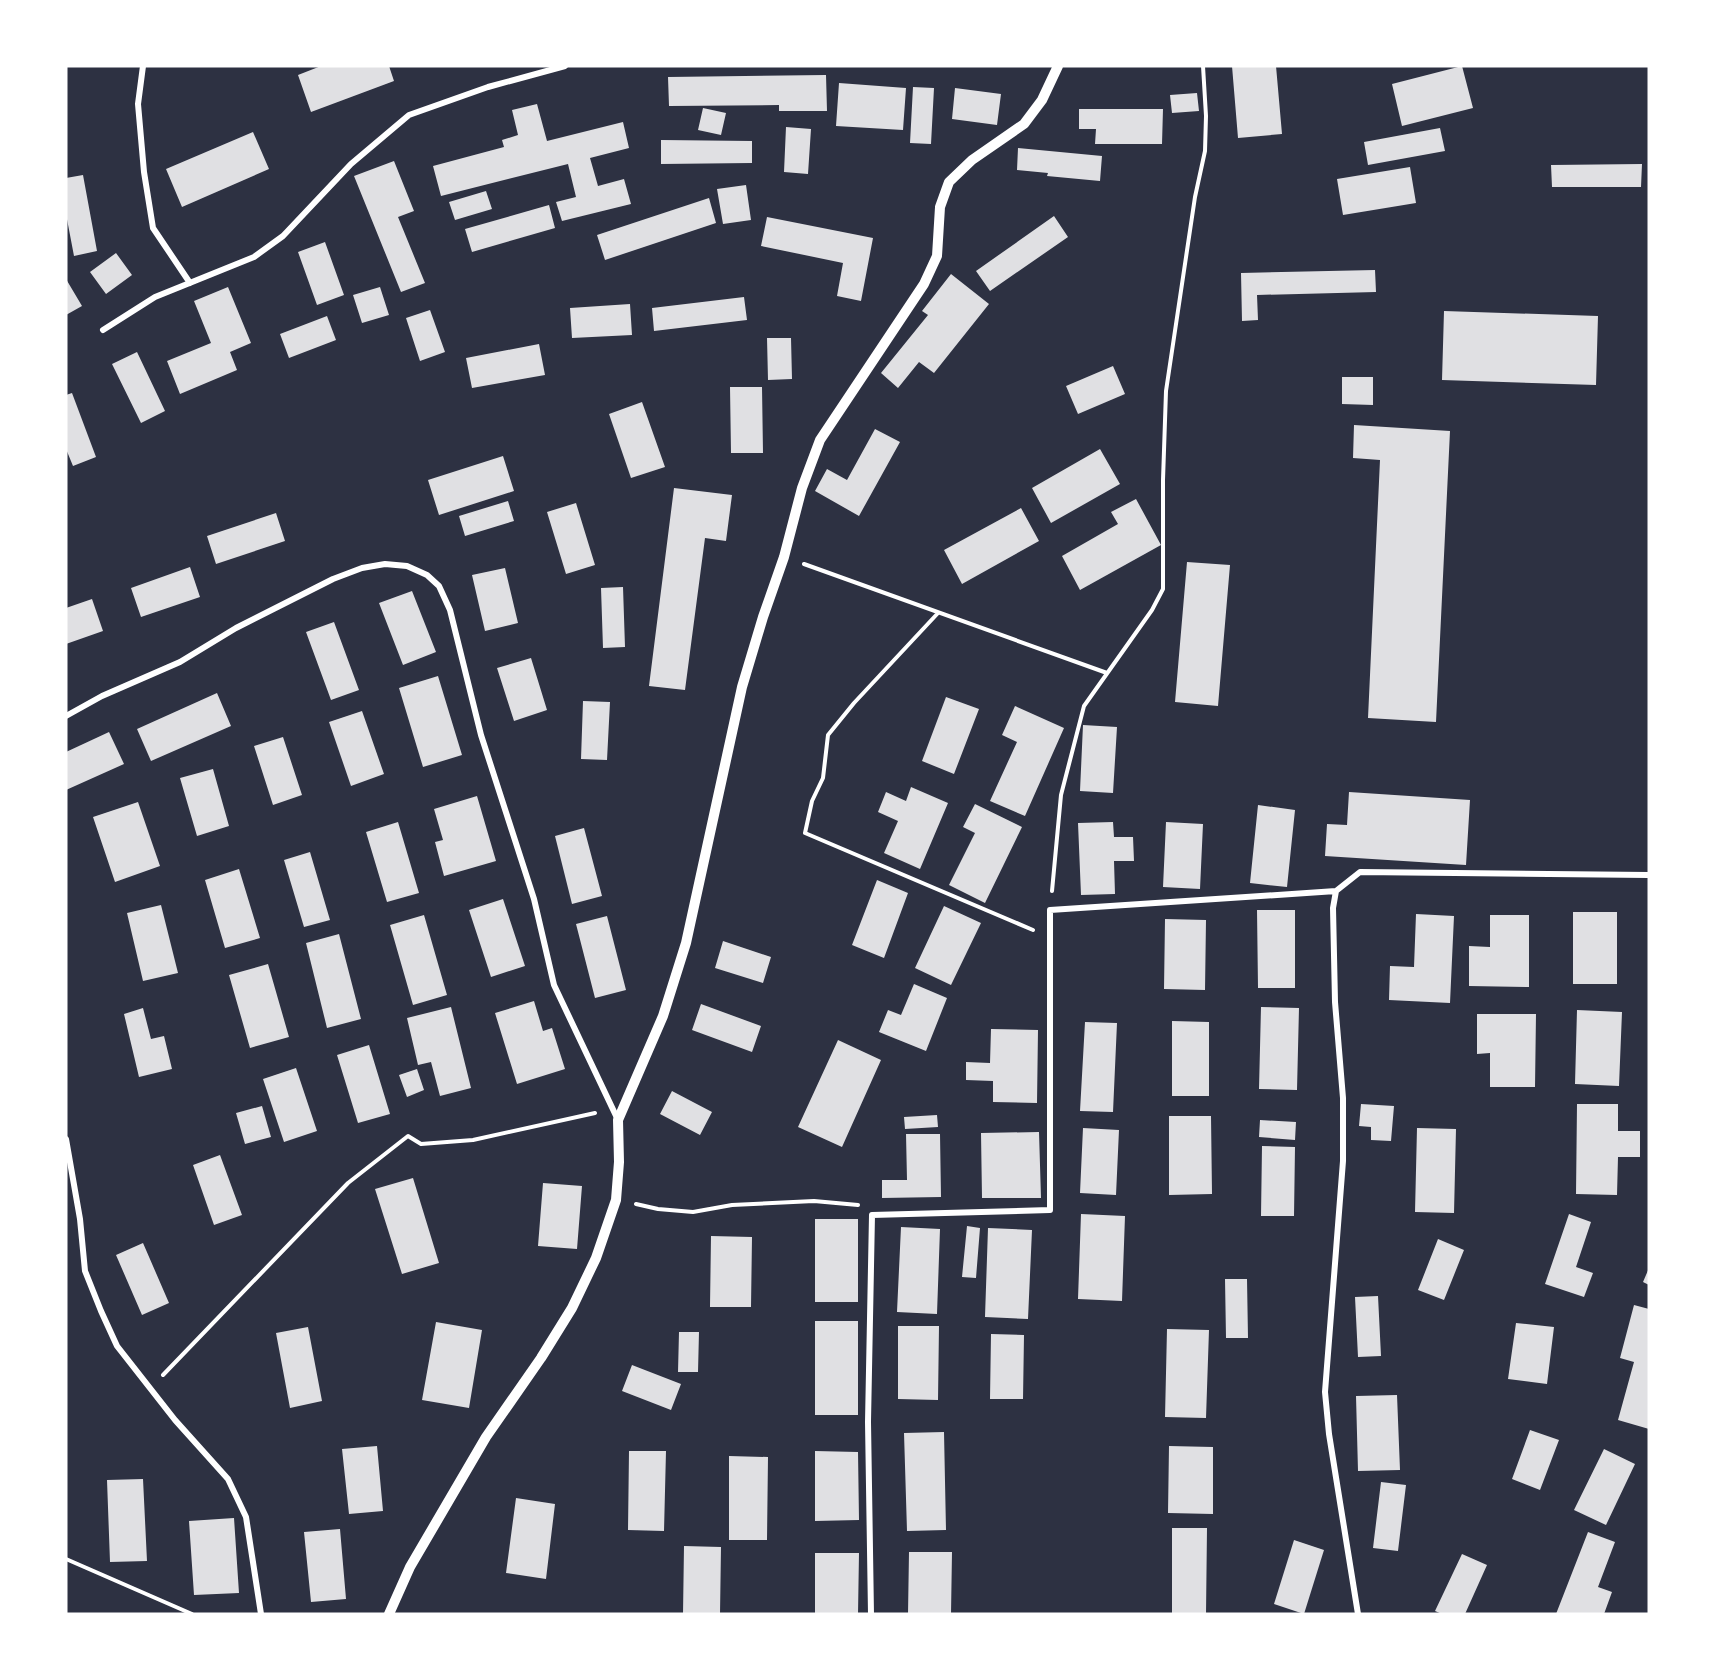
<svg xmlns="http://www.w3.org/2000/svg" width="1715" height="1680" viewBox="0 0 1715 1680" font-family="'Space Grotesk',sans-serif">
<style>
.building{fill:#e0e0e3}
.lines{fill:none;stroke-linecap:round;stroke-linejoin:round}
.path{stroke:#fff;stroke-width:4}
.minor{stroke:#fff;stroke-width:6}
.tertiary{stroke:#fff;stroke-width:10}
</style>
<rect width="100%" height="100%" fill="#2d3142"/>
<path class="building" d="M321,66H389L394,81L311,112L298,75Z
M1232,66H1276L1282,134L1238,138Z
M1462,66L1473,108L1402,126L1392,84Z
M826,75L827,111H779V105L669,106L668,77Z
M839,83L906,88L903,130L836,126Z
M913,87L934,88L931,144L910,143Z
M955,88L1001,94L997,125L952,119Z
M1197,93L1199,111L1172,113L1170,95Z
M537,104L547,141L623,122L629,148L590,158L598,186L624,179L631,204L562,221L556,202L576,197L568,164L441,196L433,166L504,147L502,140L518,135L512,110Z
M703,108L726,113L721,135L698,130Z
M1079,109H1163L1162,144H1095L1096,129H1079Z
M786,127L811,129L808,174L784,172Z
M1440,128L1445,151L1368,165L1364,142Z
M253,132L269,169L182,207L166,169Z
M661,140L752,141V163L661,164Z
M1018,148L1102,156L1100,181L1047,176L1048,173L1017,170Z
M394,161L414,211L398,217L425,283L401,292L354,176Z
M1642,164L1641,187H1552L1551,165Z
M1410,167L1416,203L1343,215L1337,179Z
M83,175L97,251L74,256L66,214V178Z
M746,185L751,220L723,224L717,189Z
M486,191L492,209L455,220L449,202Z
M709,198L716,223L605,260L597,235Z
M549,205L555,228L472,252L465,229Z
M1054,216L1068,237L990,291L976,271Z
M767,217L873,238L861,301L837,296L843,263L761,246Z
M325,242L344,295L317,305L298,252Z
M116,253L132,275L106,294L90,272Z
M1375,270L1376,292L1257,295L1258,320L1242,321L1241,273Z
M951,274L989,304L934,373L919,362L898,388L881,373L928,315L922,311Z
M66,279L82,306L66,315Z
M228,287L251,343L230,352L237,370L180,394L167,361L211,343L194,301Z
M380,287L389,315L362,323L353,295Z
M744,297L747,320L654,331L652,308Z
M630,304L632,335L572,338L570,308Z
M430,310L445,352L420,361L406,318Z
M1444,311L1598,316L1596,385L1442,380Z
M327,316L336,340L289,358L280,334Z
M767,338H791L792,379L768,380Z
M539,344L545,375L472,388L466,358Z
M137,352L165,411L141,423L112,364Z
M1113,366L1125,394L1078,414L1066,386Z
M1342,377H1373V405L1342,404Z
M730,387H762L763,453H731Z
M72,393L96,457L73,466L66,449V395Z
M642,402L665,467L631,478L609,414Z
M1354,425L1450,431L1436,722L1368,718L1380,460L1353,458Z
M875,429L900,442L859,516L815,491L827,469L847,480Z
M1100,449L1120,484L1051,523L1032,488Z
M503,456L514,491L439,515L428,480Z
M674,488L732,495L726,541L705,538L685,690L649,686Z
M1136,499L1161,545L1080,590L1062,556L1118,524L1111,512Z
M508,501L514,521L465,536L459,516Z
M576,503L595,565L566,574L547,512Z
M1021,508L1039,541L962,584L944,550Z
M276,513L285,541L216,564L207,536Z
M1187,562L1230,565L1218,706L1175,702Z
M190,567L200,597L141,617L131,588Z
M505,568L518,623L485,631L472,575Z
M623,587L625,647L603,648L601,588Z
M412,591L436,652L403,665L379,603Z
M92,599L103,631L66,644V608Z
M334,622L359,690L331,700L306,632Z
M531,658L547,710L514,721L497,668Z
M438,676L462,755L423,767L399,688Z
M217,693L231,726L151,761L137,729Z
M946,697L979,709L954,774L922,761Z
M583,701L610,702L607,760L581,759Z
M1015,706L1064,728L1025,816L990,801L1017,742L1002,735Z
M362,711L384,774L351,786L329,722Z
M1083,725L1117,727L1113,793L1080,791Z
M109,732L124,764L66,790V752Z
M283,737L302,795L273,805L254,746Z
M213,769L229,826L197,836L180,778Z
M911,787L948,803L920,869L884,853L898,821L878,812L886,792L906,801Z
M1349,792L1470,800L1466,865L1325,856L1327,824L1347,825Z
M477,796L496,861L444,876L435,842L443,840L434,809Z
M138,802L160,866L115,882L93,817Z
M975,804L1022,827L985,903L949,885L975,833L963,827Z
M1258,805L1295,810L1287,887L1250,883Z
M398,822L419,893L387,902L366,832Z
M1113,822L1114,837H1133L1134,861H1114L1115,894L1081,895L1078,823Z
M1166,822L1203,824L1200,889L1163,887Z
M584,828L602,896L572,904L555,836Z
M310,852L330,920L304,927L284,860Z
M239,869L260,938L225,948L205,880Z
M877,880L908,893L884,958L852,945Z
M503,899L525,966L491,977L469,910Z
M161,905L178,973L143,981L127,913Z
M944,906L981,923L951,985L915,968Z
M1257,910H1295V988H1258Z
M1573,912H1617V984H1573Z
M1416,914L1454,916L1450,1003L1389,1000L1390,966L1414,967Z
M424,915L447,995L413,1005L390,925Z
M1490,915H1529V987L1469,986V946L1490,947Z
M607,916L626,990L595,998L576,924Z
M1165,919L1206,920L1205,990L1164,989Z
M339,934L361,1019L327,1028L306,943Z
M723,941L771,957L763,983L715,968Z
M268,964L289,1037L250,1048L229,975Z
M914,984L947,998L926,1051L879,1032L888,1010L901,1015Z
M534,1001L543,1031L552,1028L565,1069L517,1084L495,1013Z
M701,1004L761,1026L752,1052L692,1030Z
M451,1007L471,1088L440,1096L431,1062L418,1065L407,1018Z
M1261,1007L1299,1008L1297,1090L1259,1089Z
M143,1008L151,1039L164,1036L172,1069L139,1077L124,1014Z
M1577,1010L1622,1012L1619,1086L1575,1084Z
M1477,1014H1536L1535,1087H1490V1053L1477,1054Z
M1172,1021L1209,1022V1096H1172Z
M1085,1022L1117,1023L1113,1112L1080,1111Z
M991,1029L1038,1030L1037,1103L993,1102V1081L966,1080V1062L990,1063Z
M838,1040L881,1060L842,1147L798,1127Z
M369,1045L390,1114L358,1123L337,1055Z
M296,1068L317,1131L284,1142L263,1079Z
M417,1069L424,1090L407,1097L399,1075Z
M672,1091L712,1112L700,1135L660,1114Z
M1361,1104L1394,1106L1391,1141L1371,1140V1127L1359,1126Z
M1577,1104H1618V1131H1640V1157H1618L1617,1195L1576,1194Z
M262,1106L271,1137L245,1144L236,1113Z
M937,1115L938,1127L905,1129L904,1117Z
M1169,1116H1211L1212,1194L1169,1195Z
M1260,1120L1296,1122L1295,1140L1259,1137Z
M1083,1128L1119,1130L1116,1195L1080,1193Z
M1417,1128L1456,1129L1454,1213L1415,1212Z
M1039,1132L1041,1198H982L981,1133Z
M906,1134H940L941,1197L882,1198V1180H907Z
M1262,1146L1295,1147L1294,1216H1261Z
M220,1155L242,1215L214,1225L193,1165Z
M413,1178L439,1263L402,1274L375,1189Z
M543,1183L582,1186L577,1249L538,1246Z
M1081,1214L1125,1216L1122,1301L1078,1299Z
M1569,1214L1591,1222L1576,1267L1593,1273L1584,1297L1545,1284Z
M815,1219H858V1302H815Z
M967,1226L980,1228L976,1278L962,1277Z
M901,1227L940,1229L937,1314L897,1312Z
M988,1228L1032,1230L1028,1319L985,1317Z
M711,1236L752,1237L751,1307H710Z
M1438,1239L1464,1250L1444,1300L1418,1290Z
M143,1243L169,1303L142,1315L116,1255Z
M1649,1268V1285L1643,1282Z
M1225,1279H1247L1248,1338H1226Z
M1378,1296L1381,1356L1358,1357L1355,1297Z
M1634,1305L1649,1309V1429L1618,1420L1634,1362L1620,1358Z
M815,1321H858V1415H815Z
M436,1322L482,1330L469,1408L422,1400Z
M1516,1323L1554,1327L1547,1384L1508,1379Z
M898,1326H939L938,1400L898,1399Z
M308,1327L322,1401L290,1408L276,1333Z
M1167,1329L1209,1330L1206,1418L1165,1417Z
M679,1332H699L698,1372H678Z
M991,1334L1024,1335L1023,1399H990Z
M632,1365L681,1384L671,1410L622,1391Z
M1397,1395L1400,1470L1358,1471L1356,1396Z
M1530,1430L1559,1440L1540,1490L1512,1479Z
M944,1432L946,1530L907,1531L904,1433Z
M377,1446L383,1511L349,1514L342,1449Z
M1169,1446L1213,1447V1514L1168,1513Z
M1604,1449L1635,1464L1606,1525L1574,1510Z
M629,1451H666L664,1531L628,1530Z
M815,1451L858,1452L859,1520L815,1521Z
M729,1456L768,1457L767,1540H729Z
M143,1479L147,1561L110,1562L107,1480Z
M1381,1482L1406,1485L1398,1551L1373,1548Z
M516,1498L555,1504L546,1579L506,1573Z
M234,1518L239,1593L194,1595L189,1521Z
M1172,1528H1207L1206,1614H1172Z
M340,1529L346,1599L311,1602L304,1532Z
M1588,1532L1615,1542L1598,1587L1612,1592L1604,1614H1556Z
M1294,1540L1324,1550L1304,1614L1274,1604Z
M684,1546L721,1547L720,1614H683Z
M909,1552H952L951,1614H908Z
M815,1553H859L858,1614H815Z
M1462,1554L1487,1565L1465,1614H1442L1435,1611Z"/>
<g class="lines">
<path class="path" d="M804,564L1107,673
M938,613L854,703L828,735L823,778L812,801L805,833L1033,930
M1052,891L1061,795L1084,706L1152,610L1163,589V480L1166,391L1195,197L1205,151L1206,116L1203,66
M636,1204L658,1209L693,1212L732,1205L814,1201L858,1205
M163,1375L348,1183L408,1136L421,1144L473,1140L595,1113
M66,1559L192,1614"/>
<path class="minor" d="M143,66L138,104L144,172L153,228L190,283
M103,330L155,297L254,257L283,236L351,164L409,115L488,87L565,66
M66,716L102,696L180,662L236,628L333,579L362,568L385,564L407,566L427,575L439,586L450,610L481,735L534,899L554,985L618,1120
M66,1139L80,1219L85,1271L101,1311L117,1346L175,1420L228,1479L246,1517L261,1614
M871,1614L868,1422L872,1215L1050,1210V910L1336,891
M1358,1614L1329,1434L1325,1392L1343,1161V1098L1335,1002L1333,908L1336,891L1360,872L1649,875"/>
<path class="tertiary" d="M389,1614L410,1567L486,1437L541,1358L572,1308L596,1258L616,1200L619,1162L618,1120L663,1016L686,943L742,687L763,617L784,557L802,488L820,440L924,284L937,256L940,207L949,182L972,160L1024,124L1042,100L1058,66"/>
</g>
<rect width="1715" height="1680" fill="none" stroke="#ffffff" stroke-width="135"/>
</svg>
